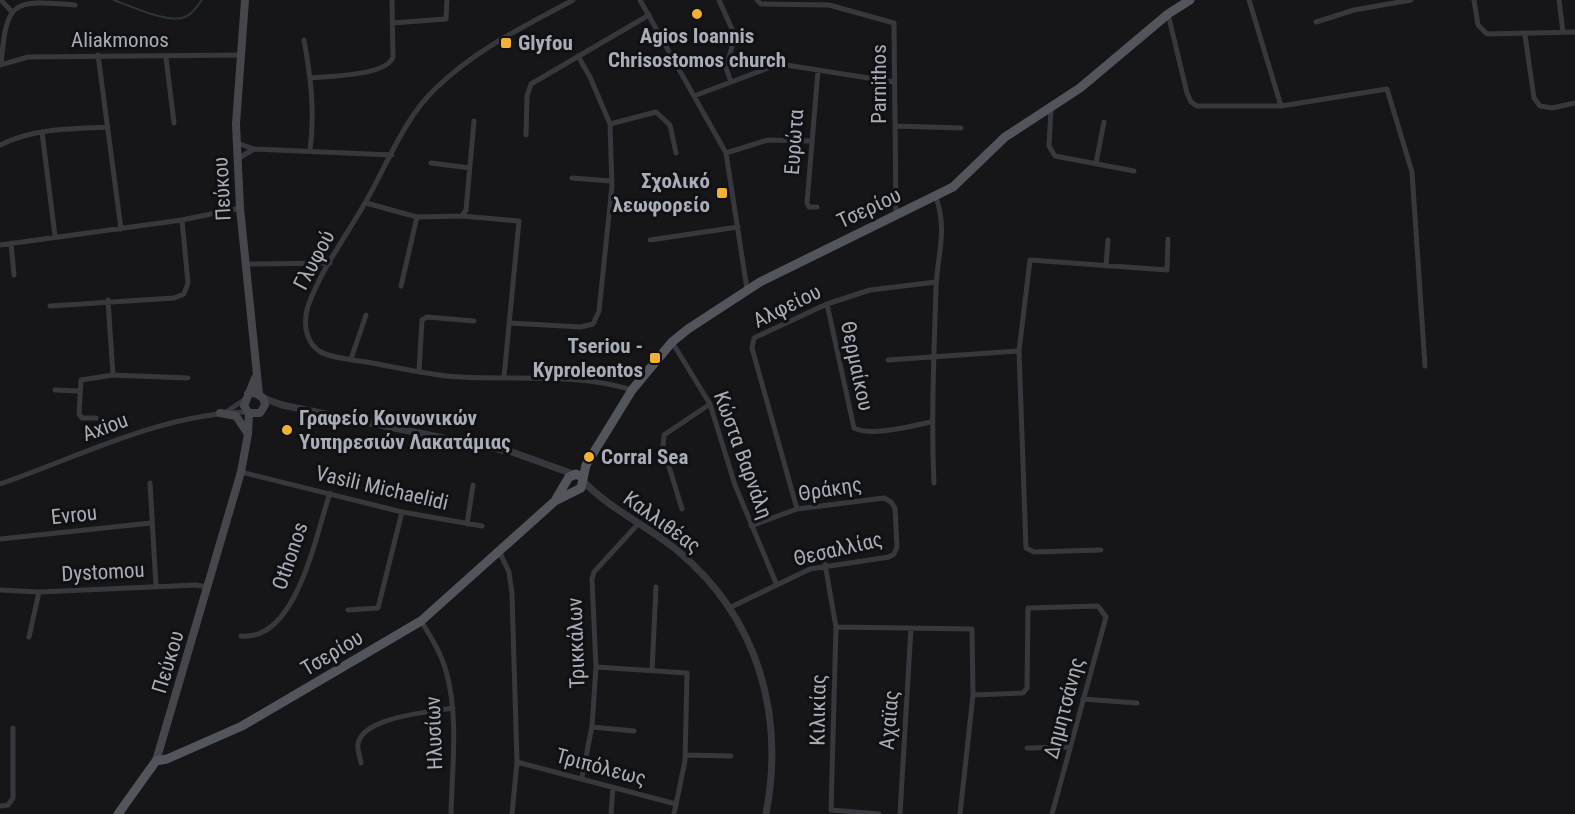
<svg xmlns="http://www.w3.org/2000/svg" width="1575" height="814" viewBox="0 0 1575 814" font-family="'Roboto Condensed',sans-serif">
<style>
.lines{fill:none;stroke-linecap:round;stroke-linejoin:round}
.stream{stroke:#2c353c;stroke-width:2}
.minor{stroke:#37383d;stroke-width:5}
.tertiary{stroke:#37383d;stroke-width:7}
.secondary{stroke:#45474d;stroke-width:8}
.primary{stroke:#53555c;stroke-width:9}
.poi-dot{fill:#f2b134;stroke:#111113;stroke-width:2}
.labels{text-anchor:middle;dominant-baseline:central;stroke-width:6;stroke-linejoin:round;paint-order:stroke}
.poi-label{font-size:21px;font-weight:bold;fill:#a8adb8;stroke:#111113;text-anchor:start}
.street-label{font-size:21px;fill:#a8adb8;stroke:#111113}
</style>
<rect width="100%" height="100%" fill="#161618"/>
<g class="lines">
<path class="stream" d="M114,0C130,6 169,24 185,17C193,14 197,6 202,0"/>
<path class="minor" d="M1,0L11,11
M573,0C525,26 476,49 436,88C404,118 387,165 365,203C346,236 321,270 308,306C303,322 305,341 319,351C332,359 357,360 372,363C401,368 432,376 461,377C518,380 578,373 632,390
M640,0L726,153L747,289
M719,0L735,36L726,68L731,82
M757,0L761,4L829,5L894,23L896,215
M1249,0L1281,106
M1474,0L1478,25L1487,34L1575,32
M1559,0L1563,32
M1168,14L1187,93L1191,102L1197,106H1281L1387,89L1412,172L1425,366
M1316,22L1354,10L1411,0
M392,23L446,19L447,0
M1525,35L1534,98L1540,106L1552,108L1575,103
M304,40C311,78 315,113 310,151
M98,55L121,229
M166,58L174,123
M1,64C7,0 11,0 75,5
M0,65L28,57L241,55
M311,78C330,76 386,76 393,57L392,0
M694,96L771,67L786,65L894,82
M1051,108L1049,146L1055,156L1134,171
M610,124L656,112L670,125L676,153
M895,126L961,128
M42,132L55,236
M526,135L527,96L531,84L649,15
M237,143L254,149L392,155
M0,145C33,128 71,129 108,127
M726,153L768,140L810,141
M239,158L254,149
M431,163L470,168
M1096,163L1104,122
M572,178L611,181
M366,203L417,217L462,216L519,221L504,377
M817,207H809L807,203L818,70
M462,216L466,210L474,121
M650,240L738,227
M11,243L14,275
M0,245L182,220L240,208
M246,264L330,263
M1106,266L1108,240
M401,286L417,217
M108,300L113,375
M827,304L854,428C872,437 911,426 931,422
M50,306L174,298L184,294L188,283L182,220
M510,323L581,327L593,324L599,311L612,186L610,124L590,77L578,56
M672,342L710,404L735,485L776,583
M351,359L366,315
M888,360L1019,351
M419,371L422,320L427,317L474,321
M55,390L78,391
M226,412L244,400
M96,418H82L79,414L81,380L113,375L188,378
M241,472L402,512L482,526
M150,483L156,586
M934,483C931,418 934,354 936,289C937,254 948,233 936,197
M0,484C81,456 160,414 247,412
M682,509L663,447L664,435L710,404
M797,509L752,348L754,338L827,304L870,290L936,282
M467,524L473,485
M0,539L151,523
M1101,550L1034,552L1026,548L1019,351L1030,260L1167,270L1168,239
M500,553L509,572L512,594L517,762L512,814
M825,564L836,627L831,810L879,814
M0,590L39,592L196,585L208,587
M729,608L810,569L889,557L894,554L897,547L895,508L891,502L884,498L797,509L751,526
M348,610L378,608L402,512
M421,621C431,637 441,653 446,671C459,716 452,768 451,814
M836,627L972,629L973,695L960,814
M241,636C297,642 316,533 330,493
M29,637L39,592
M596,667L687,673L685,761L674,814
M652,671L656,587
M973,695L1023,693L1027,688L1028,608L1098,606L1106,617L1052,814
M1083,699L1137,703
M592,727L634,731
M1027,748L1070,747
M685,755L731,756
M517,762L676,804
M361,763C360,757 357,749 358,744C362,717 430,712 453,708
M582,777L592,726L596,667L592,579L594,572L638,524
M0,806L8,805L13,798V728
M611,814L613,787
M900,814L911,628"/>
<path class="tertiary" d="M263,398L282,405L512,452L573,474
M583,481C611,510 648,526 678,551C758,618 785,714 766,814"/>
<path class="secondary" d="M245,0L236,124L240,208L259,394
M248,394L255,393L263,398L265,405L260,413H249L244,406L255,378
M220,413L236,416L248,434
M156,761L241,472L248,434L249,413"/>
<path class="primary" d="M556,499L569,477L576,474L582,477
M118,814L156,761L167,759L242,726L421,621L555,501L581,488L586,465L632,390L672,342L688,329L760,282L953,187L1005,137L1080,88L1168,14L1190,0"/>
</g>
<g class="poi-dot">
<circle cx="697" cy="14" r="6"/>
<rect x="500" y="37" width="12" height="12" rx="3"/>
<rect x="716" y="187" width="12" height="12" rx="3"/>
<rect x="649" y="352" width="12" height="12" rx="3"/>
<circle cx="287" cy="430" r="6"/>
<circle cx="589" cy="457" r="6"/>
</g>
<g class="labels">
<g class="poi-label">
<text x="697" y="36" text-anchor="middle">Agios Ioannis<tspan x="697" dy="24">Chrisostomos church</tspan></text>
<text x="518" y="43">Glyfou</text>
<text x="710" y="181" text-anchor="end">Σχολικό<tspan x="710" dy="24">λεωφορείο</tspan></text>
<text x="643" y="346" text-anchor="end">Tseriou -<tspan x="643" dy="24">Kyproleontos</tspan></text>
<text x="299" y="418">Γραφείο Κοινωνικών<tspan x="299" dy="24">Υυπηρεσιών Λακατάμιας</tspan></text>
<text x="601" y="457">Corral Sea</text>
</g>
<g class="street-label">
<text x="120" y="40">Aliakmonos</text>
<text transform="translate(879 84) rotate(-90)">Parnithos</text>
<text transform="translate(794 142) rotate(-86)">Ευρώτα</text>
<text transform="translate(222 189) rotate(-93)">Πεύκου</text>
<text transform="translate(869 208) rotate(-25)">Τσερίου</text>
<text transform="translate(314 260) rotate(-62)">Γλυφού</text>
<text transform="translate(787 306) rotate(-26)">Αλφείου</text>
<text transform="translate(857 366) rotate(78)">Θερμαίκου</text>
<text transform="translate(105 427) rotate(-20)">Axiou</text>
<text transform="translate(743 455) rotate(70)">Κώστα Βαρνάλη</text>
<text transform="translate(382 488) rotate(13)">Vasili Michaelidi</text>
<text transform="translate(830 489) rotate(-9)">Θράκης</text>
<text transform="translate(74 515) rotate(-6)">Evrou</text>
<text transform="translate(662 522) rotate(36)">Καλλιθέας</text>
<text transform="translate(838 549) rotate(-13)">Θεσαλλίας</text>
<text transform="translate(290 556) rotate(-71)">Othonos</text>
<text transform="translate(103 572) rotate(-3)">Dystomou</text>
<text transform="translate(576 643) rotate(-92)">Τρικκάλων</text>
<text transform="translate(332 653) rotate(-31)">Τσερίου</text>
<text transform="translate(168 662) rotate(-73)">Πεύκου</text>
<text transform="translate(1064 708) rotate(-75)">Δημητσάνης</text>
<text transform="translate(818 710) rotate(-89)">Κιλικίας</text>
<text transform="translate(889 720) rotate(-85)">Αχαϊας</text>
<text transform="translate(434 733) rotate(-92)">Ηλυσίων</text>
<text transform="translate(601 767) rotate(15)">Τριπόλεως</text>
</g>
</g>
</svg>
